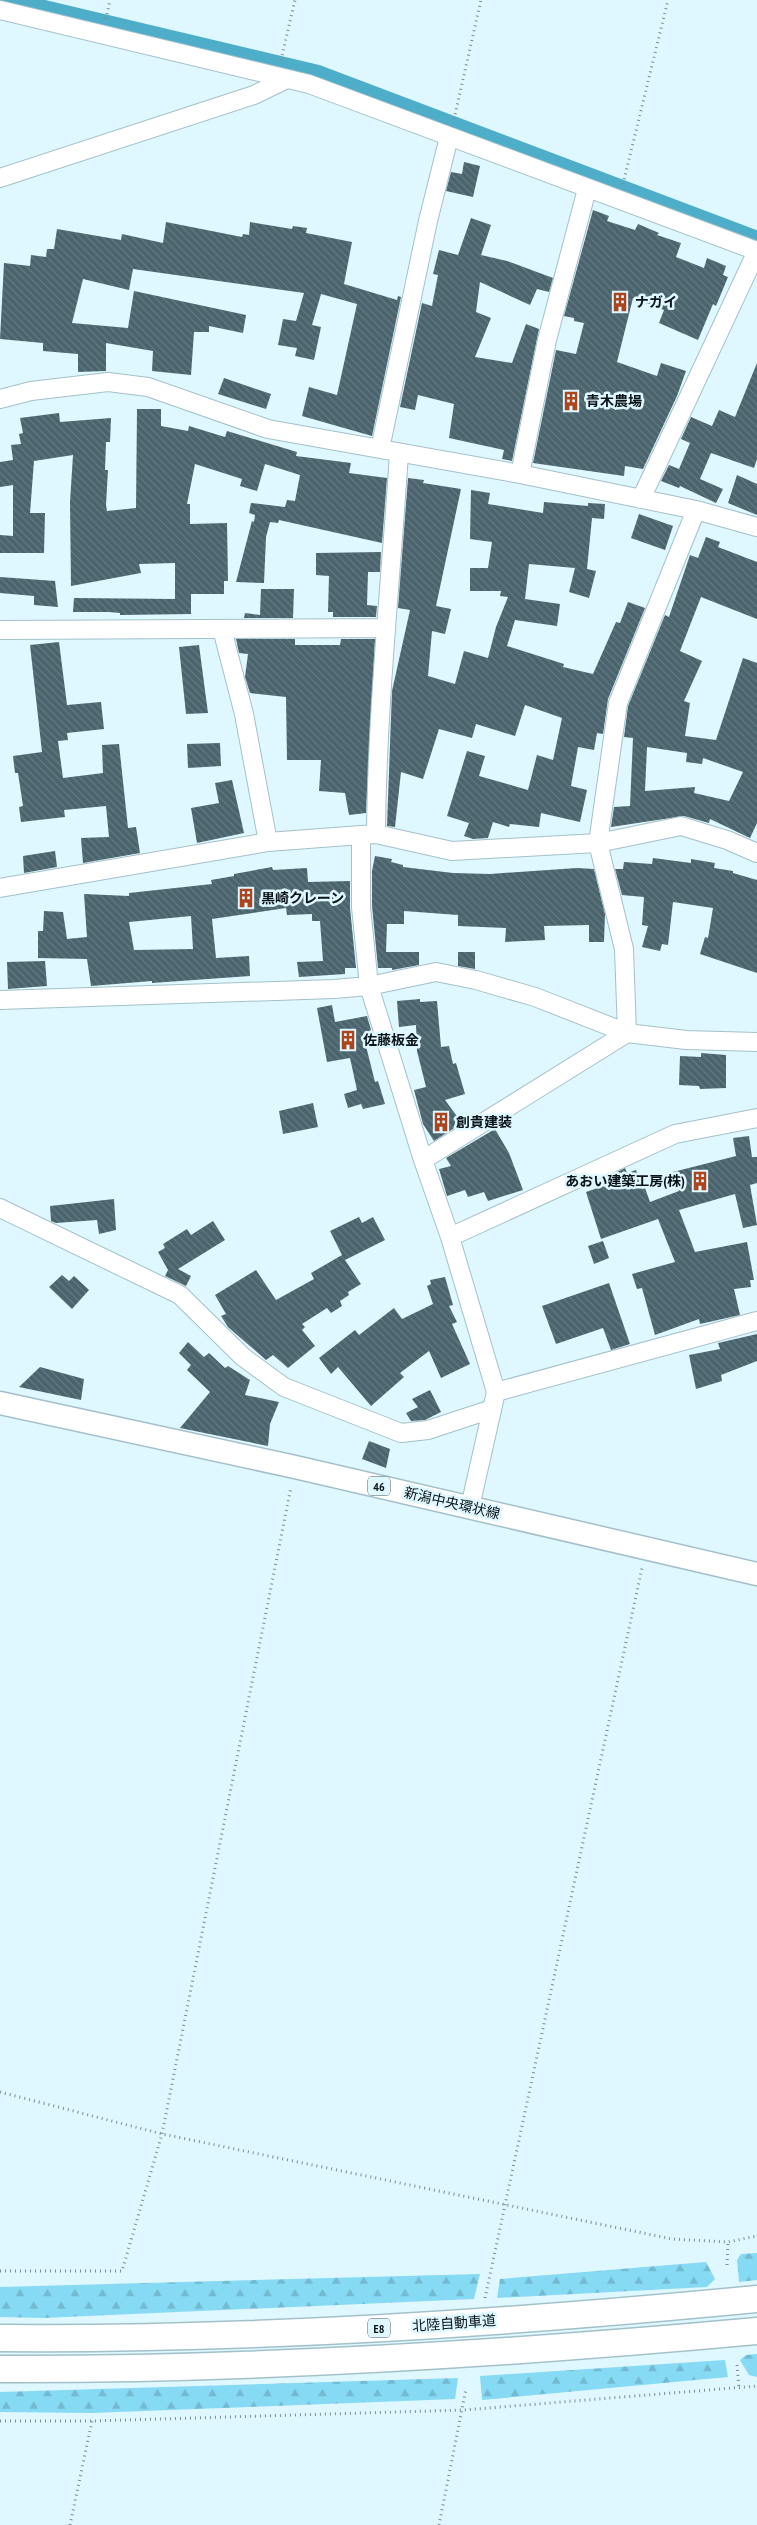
<svg xmlns="http://www.w3.org/2000/svg" width="757" height="2525" viewBox="0 0 757 2525" font-family="'PT Sans Narrow','Noto Sans JP',sans-serif">
<style>
.forest{fill:url(#forest-firs)}
.lines{fill:none;stroke-linecap:round;stroke-linejoin:round}
.canal{stroke:#4eaec9;stroke-width:20}
.building{fill:url(#building-back-hatch);fill-rule:evenodd}
.minor-casing{stroke:#a3c0ca;stroke-width:20}
.major-casing{stroke:#a3c0ca;stroke-width:25}
.highway-casing{stroke:#a3c0ca;stroke-width:29}
.path{stroke:#7c8d94;stroke-width:3;stroke-dasharray:1 4;stroke-linecap:butt}
.minor{stroke:#fff;stroke-width:18}
.major{stroke:#fff;stroke-width:22}
.highway{stroke:#fff;stroke-width:26}
.labels{text-anchor:middle;dominant-baseline:central;stroke-width:5;stroke-linejoin:round;paint-order:stroke}
.shield{fill:#dff7ff;stroke:#4b595e;stroke-width:1}
.shield-label{font-size:12px;font-weight:bold;fill:#0b1519}
.poi-label{font-size:14px;font-weight:bold;fill:#0b1519;stroke:#dff7ff;text-anchor:start}
.street-label{font-size:14px;fill:#0b1519;stroke:#dff7ff}
</style>
<defs>
<pattern id="forest-firs" width="22" height="20" patternUnits="userSpaceOnUse" patternTransform="scale(1.25)"><rect width="22" height="20" fill="#86daf4"/><path d="M5 1l3.5 6h-7zM16 11l3.5 6h-7z" fill="#72bad1"/></pattern>
<pattern id="building-back-hatch" width="6" height="6" patternUnits="userSpaceOnUse" patternTransform="scale(1.25)"><rect width="6" height="6" fill="#4a646d"/><path d="M-1 5l2 2M0 0l6 6M5-1l2 2" fill="none" stroke="#657980"/></pattern>
</defs>
<rect width="100%" height="100%" fill="#dff7ff"/>
<path class="forest" d="M757,2253V2280L739,2282L737,2260L741,2254Z
M706,2262L715,2279L707,2287L497,2298L500,2279Z
M480,2274L474,2299L43,2318L0,2317V2287Z
M757,2354V2377L749,2375L740,2360L746,2355Z
M725,2360L728,2377L482,2400L480,2376Z
M458,2378L455,2399L91,2413L0,2412V2392Z"/>
<g class="lines">
<path class="canal" d="M2,0L318,75L757,241"/>
</g>
<path class="building" d="M464,162L480,166L473,197L446,191L451,172L462,174Z
M593,210L609,216L607,221L635,230L638,224L659,233L657,235L681,243L676,257L704,268L707,258L726,266L723,275L728,277L716,306L713,304L698,340L659,323L664,310L633,298L617,362L657,376L661,363L686,371L677,396L643,469L625,466L624,476L533,463L556,350L576,354L584,323L574,321V318L564,316Z
M471,218L491,225L481,255L507,261L553,278L549,292L537,289L530,305L480,282L476,312L491,318L475,357L512,363L526,324L539,329L512,461L502,459L504,450L449,438L454,404L418,395L415,410L400,407L422,303L432,306L438,275L433,274L439,250L458,255Z
M166,222L242,237L243,234L249,235L250,222L292,229L293,226L307,228L306,233L352,242L344,284L397,300L398,296L401,297L372,436L302,416L309,387L337,395L357,304L321,294L312,325L321,327L314,360L295,356L297,348L278,345L283,319L296,321L304,293L133,269L129,290L83,279L72,323L128,328L134,291L246,315L243,333L209,326V332H194L191,375L152,371L153,351L106,343V371L78,372V354L43,351V343L0,339L4,263L30,266L31,255L46,257L47,249H54L57,229L121,240L122,234L163,243Z
M757,363V459L754,468L711,453L700,479L723,489L716,503L680,486L679,488L661,481L669,465L679,469L690,443L681,439L691,417L712,426L719,410L735,417Z
M224,378L271,394L266,409L218,394Z
M137,409H161V426L188,431L189,426L225,437L227,431L297,452L296,456L351,463L349,473L387,478L382,543L279,520L278,523L270,522L266,537L264,583L236,582L252,521L254,522L255,515L249,513L251,503L285,507L287,500L295,501L300,475L265,464L257,491L240,486L242,479L195,464L187,504H190V524L227,523L228,581H224V594H191V614L120,615V613L109,612H73L74,598L175,599V563L139,564L141,573L71,586L70,502L73,455L34,461L30,513H45L44,553H0V535L13,536V485L0,487V462L13,460L11,445L21,444L19,434L23,433L20,418L59,413L60,422L111,418L110,442H106L105,470H108L106,505L107,511L136,508Z
M737,475L757,484V515L728,503Z
M408,478L424,480L423,483L461,489L436,606L451,609L445,634L432,631L428,676L455,684L464,651L488,658L496,627L508,597L500,596L501,591H470V568H488L492,542L470,539L471,490L490,493L488,504L543,513L544,502L588,506V503L605,504L604,519L592,518L587,569L596,571L589,598L569,592L575,568L529,564L525,599L560,604L557,626L515,620L507,646L564,664L563,667L593,674L616,622L620,623L628,602L645,608L608,699L603,734L597,733L594,750L578,747L571,786L587,790L580,822L541,813L539,827L510,824L509,827L493,822L488,838L473,839L464,836L469,823L447,816L467,751L485,756L479,776L528,790L537,755L553,760L562,718L525,705L515,736L476,724L472,738L439,729L423,779L401,772L395,827L387,826L392,691L410,610L398,608Z
M639,514L673,526L665,550L631,538Z
M706,537L720,542L718,547L757,562V619L701,597L680,651L702,661L684,701L690,703L685,736L716,740L743,658L757,663V823L750,838L710,819L709,823L684,816L611,827L614,807L630,806L633,738L624,737L628,706L665,615L669,617L690,555L698,558ZM647,747L687,753L686,762L702,764L703,758L743,772L729,801L694,793L695,787L645,791Z
M381,552L380,572H368L367,605L377,606L376,617H333V612H328L329,576L316,575V553Z
M0,577L55,581L58,607L34,605V596L0,593Z
M261,589H294L293,618H244L245,613L260,615Z
M236,639H295V645H340L341,639H375L366,813L349,815L345,793L319,791L321,760H287L286,697L250,693L245,677L248,654L239,653Z
M59,642L67,705L101,702L104,729L67,733L68,740L58,741L63,778L103,773L102,745L119,744L128,828L136,827L140,853L83,863L81,838L109,837L106,806L64,810L65,817L21,822L19,807L23,806L18,773H15L13,756L42,752L30,645Z
M199,645L208,713L186,714L179,647Z
M220,743L221,766L188,768L187,744Z
M232,780L244,833L197,843L191,808L219,803L215,783Z
M55,851L57,867L24,873L23,856Z
M375,856L392,859L391,862L403,865V867L453,873L490,874L577,868L594,869L605,914L604,942H589V925L544,926L545,940L505,942L506,928L458,926V915L404,911V924H387L386,952H419V965L392,970V968H378L372,906V871Z
M653,858L691,863V859L715,863L714,868L733,871V873L757,880V973L700,954L705,937L708,938L713,908L673,902L668,945L662,944L660,951L642,947L648,926L642,925L644,897L622,895L615,869H623L624,862L652,864Z
M272,867L273,870L307,868L308,882L350,881V908L356,968H345V974L299,977L297,962L323,961L320,921H312V914L287,915L286,908L212,919L216,958L249,956L250,976L152,983V981L91,986L87,959L38,958V931H43L44,911L63,912L67,939L87,937L84,894L129,896V893L212,884L211,880L234,876V874ZM191,916L193,949L134,950L129,922Z
M458,952H475V969L458,966Z
M45,961L47,986L8,989L7,962Z
M420,999V1002L437,1001L441,1047L449,1046L453,1064L456,1063L465,1094L445,1100L462,1123L434,1141L423,1124L414,1090L426,1087L417,1051L416,1025L399,1027L397,1001Z
M332,1005L335,1022L367,1016L371,1030L363,1034L375,1082L378,1081L385,1104L363,1109L361,1104L348,1108L344,1094L357,1090L350,1058L327,1062L317,1008Z
M701,1053L726,1055V1088L700,1089L699,1086L679,1085L680,1056L701,1057Z
M313,1103L318,1127L283,1134L279,1111Z
M495,1129L509,1153L523,1190L488,1201L484,1192L468,1197L465,1190L447,1196L439,1169L451,1166L446,1158Z
M749,1136L752,1157H757V1183L750,1185L757,1225L743,1228L735,1194L679,1210L695,1252L747,1242L754,1280H750L751,1287L734,1289L740,1315L700,1324L699,1319L655,1335L642,1288L637,1289L632,1274L675,1262L658,1219L601,1239L586,1192L615,1182L613,1174L625,1168L627,1173L636,1170L642,1189L645,1188L650,1202L679,1191L673,1172L736,1156L733,1138Z
M114,1199L116,1230L99,1234L97,1220L56,1223L51,1221L50,1206Z
M359,1217L362,1223L373,1217L385,1240L345,1260L361,1284L348,1292L349,1295L340,1301L342,1306L331,1313L327,1308L302,1324L305,1327L302,1330L315,1346L288,1368L273,1355L266,1360L228,1327L221,1316L226,1314L215,1295L256,1270L276,1300L314,1279L311,1273L342,1255L343,1257L330,1231Z
M213,1221L225,1240L178,1269L191,1276L186,1286L165,1276L168,1270L158,1252L165,1248L163,1244L187,1229L191,1235Z
M603,1241L609,1258L594,1264L588,1246Z
M62,1275L69,1281L74,1276L89,1290L72,1309L49,1287Z
M445,1277L453,1305L449,1306L457,1322L452,1324L470,1364L441,1378L429,1351L400,1373L404,1377L371,1406L338,1367L331,1374L319,1358L355,1330L359,1335L394,1308L402,1319L433,1304L427,1286L431,1284L430,1280Z
M609,1283L630,1344L611,1350L603,1328L556,1344L542,1306Z
M757,1334V1361L721,1375L722,1381L696,1389L689,1355L720,1349L718,1343Z
M188,1342L204,1357L209,1353L225,1368L228,1366L250,1380L245,1395L279,1402L270,1424L268,1446L180,1428L210,1392L187,1370L191,1365L179,1353Z
M40,1367L84,1379L81,1400L19,1387Z
M430,1390L441,1412L425,1420L411,1421L406,1413L418,1407L412,1399Z
M369,1441L390,1449L386,1468L362,1459Z"/>
<g class="lines">
<defs>
<path id="minor" d="M0,10L309,84L757,251
M0,178L254,95L285,80
M0,399L31,391L108,382L148,387L268,429L520,474L696,510L757,527
M380,449L428,221L449,137
M520,474L547,340L587,189
M641,499L757,251
M222,629L244,714L268,842
M0,630L386,628
M376,834C377,707 391,580 399,453
M361,835V907L369,986L423,1160L450,1237L496,1392L470,1507
M0,888L268,842L361,835L376,834L452,851L598,843L681,826L727,840L757,853
M0,1000L334,989L369,986L436,972L476,980L535,997L627,1033L686,1040L757,1042
M627,1033L624,949L598,843L618,703L696,510
M423,1160L627,1033
M0,1208L180,1295L243,1357L284,1387L401,1433L428,1430L492,1409
M450,1237L675,1134L757,1118
M496,1392L757,1321"/>
<path id="major" d="M0,1403L295,1467L757,1574"/>
<path id="highway" d="M0,2338C253,2340 506,2323 757,2299
M0,2369C253,2370 505,2354 757,2331"/>
</defs>
<use href="#minor" class="minor-casing"/>
<use href="#major" class="major-casing"/>
<use href="#highway" class="highway-casing"/>
<path class="path" d="M106,19L110,0
M281,60L295,0
M454,119L481,0
M623,184L668,0
M0,2092L162,2134L672,2239L728,2242L757,2236
M727,2265L728,2242
M0,2271H122L162,2134L291,1487
M485,2298L642,1568
M737,2365L739,2388
M0,2421H92L464,2410L757,2386
M70,2525L92,2421
M439,2525L466,2389"/>
<use href="#minor" class="minor"/>
<use href="#major" class="major"/>
<use href="#highway" class="highway"/>
</g>
<defs>
<symbol id="building-bare" viewBox="-9 -9 18 18"><path d="M-4-6H4V6H1V3H-1V6H-4ZM-2.5-4.3h1.7v1.8h-1.7ZM.8-4.3h1.7v1.8H.8ZM-2.5-1h1.7V.8h-1.7ZM.8-1h1.7V.8H.8Z" fill="#ab451d" stroke="#dff7ff" stroke-width="2.5" paint-order="stroke"/></symbol>
</defs>
<g fill-rule="evenodd">
<use href="#building-bare" x="606" y="288" width="28" height="28"/>
<use href="#building-bare" x="557" y="387" width="28" height="28"/>
<use href="#building-bare" x="232" y="884" width="28" height="28"/>
<use href="#building-bare" x="334" y="1026" width="28" height="28"/>
<use href="#building-bare" x="427" y="1108" width="28" height="28"/>
<use href="#building-bare" x="686" y="1167" width="28" height="28"/>
</g>
<g class="labels">
<g class="shield">
<rect x="368" y="1476.5" width="22" height="19" rx="4"/>
<rect x="368" y="2318.5" width="22" height="19" rx="4"/>
</g>
<g class="shield-label">
<text x="379" y="1486">46</text>
<text x="379" y="2328">E8</text>
</g>
<g class="poi-label">
<text x="635" y="302">ナガイ</text>
<text x="586" y="401">青木農場</text>
<text x="261" y="898">黒崎クレーン</text>
<text x="363" y="1040">佐藤板金</text>
<text x="456" y="1122">創貴建装</text>
<text x="685" y="1181" text-anchor="end">あおい建築工房(株)</text>
</g>
<g class="street-label">
<text transform="translate(452 1503) rotate(13)">新潟中央環状線</text>
<text transform="translate(454 2323) rotate(-4)">北陸自動車道</text>
</g>
</g>
</svg>
